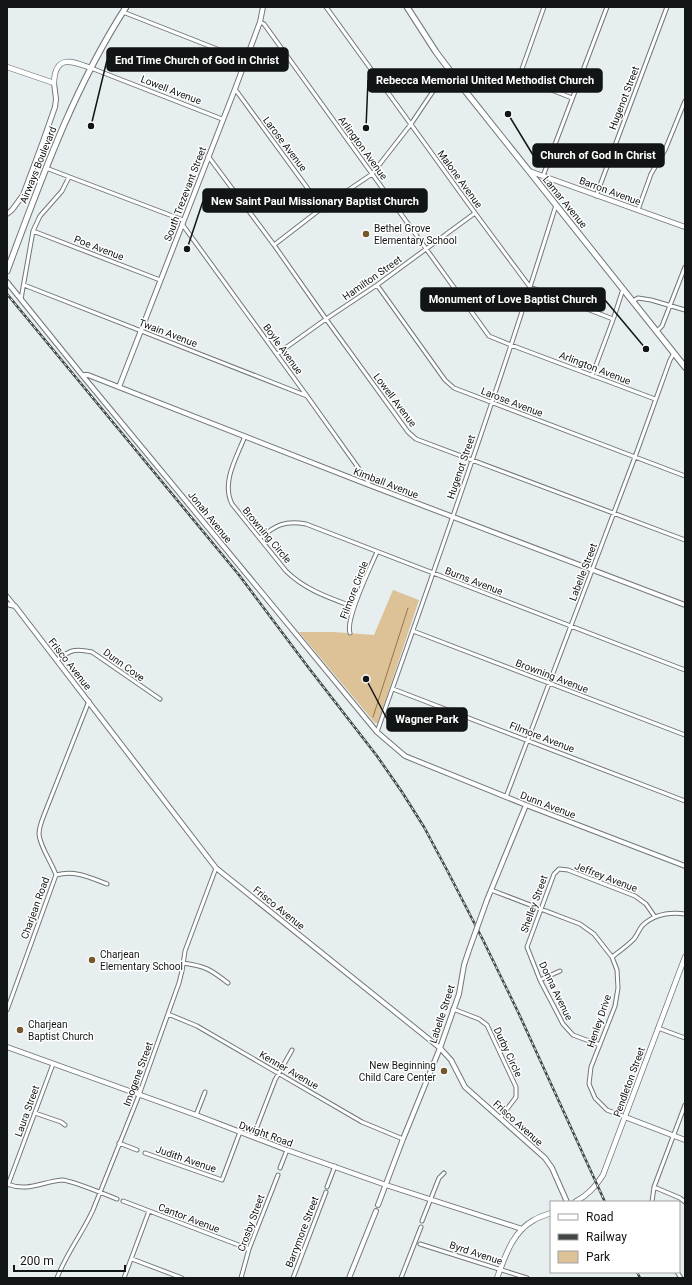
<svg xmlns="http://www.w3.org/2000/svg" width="692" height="1285" viewBox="0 0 692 1285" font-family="Roboto,sans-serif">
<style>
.green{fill:#dec297}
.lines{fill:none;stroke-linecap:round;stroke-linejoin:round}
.stream{stroke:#937647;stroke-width:1}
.minor-casing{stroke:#717778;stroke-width:5}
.tertiary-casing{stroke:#717778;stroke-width:6}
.secondary-casing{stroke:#717778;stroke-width:6}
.primary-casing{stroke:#717778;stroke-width:7}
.minor{stroke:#fff;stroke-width:3}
.tertiary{stroke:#fff;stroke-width:4}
.secondary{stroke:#fff;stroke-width:4.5}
.primary{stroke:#fff;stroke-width:5}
.rail-casing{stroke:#424646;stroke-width:2.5}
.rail{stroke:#fff;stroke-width:1;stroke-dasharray:3;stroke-linecap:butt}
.tertiary-bridge-casing{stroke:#717778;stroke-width:6;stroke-linecap:butt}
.tertiary-bridge{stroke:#fff;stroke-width:4}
.poi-dot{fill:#74582b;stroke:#fff;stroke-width:1.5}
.labels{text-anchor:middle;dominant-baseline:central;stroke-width:3;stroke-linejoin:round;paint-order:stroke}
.street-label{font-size:10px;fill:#121515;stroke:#fff}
.poi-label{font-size:10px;fill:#121515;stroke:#fff;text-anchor:start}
.leader{fill:none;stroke:#121515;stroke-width:1.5}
.callout-dot{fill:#121515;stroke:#fff;stroke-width:1.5}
.callout{fill:#121515;stroke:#121515;stroke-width:1.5}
.callout-label{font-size:11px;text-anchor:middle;font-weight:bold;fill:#fff}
</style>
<rect width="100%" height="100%" fill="#e6eeef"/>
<path class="green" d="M393,590L419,600L378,723H375L299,632H334L374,635Z"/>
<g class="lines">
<path class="stream" d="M373,717L408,608"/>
<defs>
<path id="minor" d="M326,7L475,213L530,287L613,319
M544,7L522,69L539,85L572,98
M123,12L245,60
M260,22L264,24L489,336L511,345L655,399
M91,68L222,119
M235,89L322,208
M208,156L274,245L326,319L408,432L416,439L685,540
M46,168L183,220
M543,176L607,7
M596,196L667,7
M638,210L651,174L665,150L685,101
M182,224L307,396L367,480L369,485
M33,231L160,280
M274,245L322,208L372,174L411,124L448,69
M24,285L307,396
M377,285L445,380L454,388L685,476
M21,299L33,231L40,216L62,191L69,177
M633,301L638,298L651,300L685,310
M657,331L662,326L685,267
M277,354L326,319L377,285L475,213
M592,376L614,317L623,289
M245,436C237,457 221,482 232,504L286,571C305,590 330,598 354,607
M260,538C276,525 285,520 306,524L685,670
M7,596L15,606
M413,631L685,735
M350,633C345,619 370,568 377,552
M57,660C71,650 74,648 92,652L160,699
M393,689L685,801
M377,732C439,557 501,382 556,205
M506,797L635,457L670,360L674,353
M56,875C75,870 89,877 107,884
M491,890L580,924L594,934L612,957L617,970L618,988L615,1006L591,1067L589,1084L595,1098L607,1110L625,1117
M612,957C620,951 627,946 634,939C637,935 639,930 642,926C654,914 669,912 685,914
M183,963C205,966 210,969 228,983
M540,980L560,971
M453,1009L479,1019L487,1025L516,1087V1097L501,1117
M7,1010L56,875C51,861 40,847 39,834C39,828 42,820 44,815L89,701
M168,1014L197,1026L362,1122L403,1139
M658,1028L685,1038
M600,1045L573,1035L563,1024L540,980L527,947L554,874L559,869L568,870L635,896L646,904L655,917
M35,1113L61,1122L65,1125
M196,1115L205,1092
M253,1137L275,1080L292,1050
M119,1143L137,1150
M145,1153L222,1180L240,1132
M280,1168L287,1150
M7,1184C28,1192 41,1182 62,1180C70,1180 107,1195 117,1199
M8,1185L53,1064
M327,1187L335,1166
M654,1187L680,1198L685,1202
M123,1201L249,1249
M652,1202L654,1187L685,1105
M422,1221L439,1178L444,1173
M420,1244L527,1278
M132,1259L182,1278
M677,1272L681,1278
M57,1278C66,1254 82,1234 93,1210L139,1095L179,983L182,971L185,951L216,868
M124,1278L149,1211
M241,1278L249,1249L278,1175
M293,1278L326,1192
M401,1278L421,1227"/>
<path id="tertiary" d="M7,214L12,210L23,195L42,144L55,107L56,99L54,83
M7,282L82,375L377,732L405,756L526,805L685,866
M82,375H88L369,485L685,605
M119,387L235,89L260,22L263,7
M7,604L15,606L216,868L440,1048L451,1060L465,1087L545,1158L552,1168L567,1202
M487,900L526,805
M7,1047L196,1115L287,1150L386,1185L522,1229
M378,1205L403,1139L440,1048L459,994L464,965L469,950
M349,1278L376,1211"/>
<path id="secondary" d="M7,67L54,83C55,54 72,61 91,68
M529,171L685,227
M625,1117L685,1140
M575,1202C588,1195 595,1187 603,1175L685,957
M497,1278C505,1257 512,1232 534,1220C539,1217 545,1215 551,1213"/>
<path id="primary" d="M407,7L436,52L466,92L685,367
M7,271C41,180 73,89 126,7"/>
</defs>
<use href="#minor" class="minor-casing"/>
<use href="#tertiary" class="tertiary-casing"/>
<use href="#secondary" class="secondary-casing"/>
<use href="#primary" class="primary-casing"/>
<use href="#minor" class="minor"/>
<use href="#tertiary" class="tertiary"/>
<use href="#secondary" class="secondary"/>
<use href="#primary" class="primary"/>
<defs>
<path id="rail" d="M7,294L239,575L308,667L377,756L402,792L424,827L448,872L483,940L519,1014L605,1202
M637,1272L640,1278"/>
</defs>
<use href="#rail" class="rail-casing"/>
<use href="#rail" class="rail"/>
<defs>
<path id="tertiary-bridge" d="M469,950L487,900"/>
</defs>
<use href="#tertiary-bridge" class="tertiary-bridge-casing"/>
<use href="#tertiary-bridge" class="tertiary-bridge"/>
</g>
<g class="poi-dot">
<circle cx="366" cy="234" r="4"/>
<circle cx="92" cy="960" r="4"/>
<circle cx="20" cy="1030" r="4"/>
<circle cx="444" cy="1071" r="4"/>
</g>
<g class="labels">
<g class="street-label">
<text transform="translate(171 90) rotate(21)">Lowell Avenue</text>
<text transform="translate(624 98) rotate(-69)">Hugenot Street</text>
<text transform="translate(285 144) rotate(53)">Larose Avenue</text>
<text transform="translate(363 148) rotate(54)">Arlington Avenue</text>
<text transform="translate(38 165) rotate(-68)">Airways Boulevard</text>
<text transform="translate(460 179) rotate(54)">Malone Avenue</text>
<text transform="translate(610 191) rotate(20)">Barron Avenue</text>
<text transform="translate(185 194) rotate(-69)">South Trezevant Street</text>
<text transform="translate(565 202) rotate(51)">Lamar Avenue</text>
<text transform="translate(99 248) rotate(21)">Poe Avenue</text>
<text transform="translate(372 278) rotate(-35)">Hamilton Street</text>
<text transform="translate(168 333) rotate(21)">Twain Avenue</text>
<text transform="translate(283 349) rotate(54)">Boyle Avenue</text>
<text transform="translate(595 368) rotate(21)">Arlington Avenue</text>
<text transform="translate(395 400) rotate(53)">Lowell Avenue</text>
<text transform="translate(512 402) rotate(21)">Larose Avenue</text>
<text transform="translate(461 467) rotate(-71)">Hugenot Street</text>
<text transform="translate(386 483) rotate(21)">Kimball Avenue</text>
<text transform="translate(210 517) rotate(51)">Jonah Avenue</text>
<text transform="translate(267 535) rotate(50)">Browning Circle</text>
<text transform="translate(583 572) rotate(-69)">Labelle Street</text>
<text transform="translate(474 581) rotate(21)">Burns Avenue</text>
<text transform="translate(354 590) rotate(-69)">Filmore Circle</text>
<text transform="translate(70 664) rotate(52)">Frisco Avenue</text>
<text transform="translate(124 665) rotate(36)">Dunn Cove</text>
<text transform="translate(552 676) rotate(21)">Browning Avenue</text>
<text transform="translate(542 737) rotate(21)">Filmore Avenue</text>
<text transform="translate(548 805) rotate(21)">Dunn Avenue</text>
<text transform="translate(606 877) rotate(21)">Jeffrey Avenue</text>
<text transform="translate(534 904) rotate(-70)">Shelley Street</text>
<text transform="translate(35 908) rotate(-70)">Charjean Road</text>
<text transform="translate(279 908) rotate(39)">Frisco Avenue</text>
<text transform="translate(556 991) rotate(64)">Donna Avenue</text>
<text transform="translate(442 1014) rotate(-72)">Labelle Street</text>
<text transform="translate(599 1021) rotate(-71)">Henley Drive</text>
<text transform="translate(508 1052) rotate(65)">Durby Circle</text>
<text transform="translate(289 1070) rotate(30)">Kenner Avenue</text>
<text transform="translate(138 1074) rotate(-70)">Imogene Street</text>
<text transform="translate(629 1082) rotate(-70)">Pendleton Street</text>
<text transform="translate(27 1111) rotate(-70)">Laura Street</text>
<text transform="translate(518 1123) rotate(42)">Frisco Avenue</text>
<text transform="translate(266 1134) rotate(20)">Dwight Road</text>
<text transform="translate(186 1159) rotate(19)">Judith Avenue</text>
<text transform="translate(189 1218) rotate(21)">Cantor Avenue</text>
<text transform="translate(251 1223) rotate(-70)">Crosby Street</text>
<text transform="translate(302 1232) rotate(-69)">Barrymore Street</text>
<text transform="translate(476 1253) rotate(18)">Byrd Avenue</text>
</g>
<g class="poi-label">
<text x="374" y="228">Bethel Grove<tspan x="374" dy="12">Elementary School</tspan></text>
<text x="100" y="954">Charjean<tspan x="100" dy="12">Elementary School</tspan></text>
<text x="28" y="1024">Charjean<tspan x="28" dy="12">Baptist Church</tspan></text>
<text x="436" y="1065" text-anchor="end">New Beginning<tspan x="436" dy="12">Child Care Center</tspan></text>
</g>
</g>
<path class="leader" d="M91 126L107 60M366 128L368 80M508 114L533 155M187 249L203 201M646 349L605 300M366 679L387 719"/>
<g class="callout-dot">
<circle cx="91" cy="126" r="4"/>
<circle cx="366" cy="128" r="4"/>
<circle cx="508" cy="114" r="4"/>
<circle cx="187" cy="249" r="4"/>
<circle cx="646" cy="349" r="4"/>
<circle cx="366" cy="679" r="4"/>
</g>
<g class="callout">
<rect x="107" y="48" width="181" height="23" rx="4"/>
<rect x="368" y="69" width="234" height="23" rx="4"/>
<rect x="533" y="144" width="131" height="23" rx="4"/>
<rect x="203" y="189" width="224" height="23" rx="4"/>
<rect x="421" y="288" width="184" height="23" rx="4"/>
<rect x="387" y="708" width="80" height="23" rx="4"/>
</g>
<g class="callout-label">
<text x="197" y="64">End Time Church of God in Christ</text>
<text x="485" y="84">Rebecca Memorial United Methodist Church</text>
<text x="598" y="159">Church of God In Christ</text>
<text x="315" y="205">New Saint Paul Missionary Baptist Church</text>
<text x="513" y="303">Monument of Love Baptist Church</text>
<text x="427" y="723">Wagner Park</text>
</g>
<rect width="692" height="1285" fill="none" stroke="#121515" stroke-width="16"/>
<rect x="550" y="1201" width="130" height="72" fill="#ffffff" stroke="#a0a1a1"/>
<rect x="558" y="1214" width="20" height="6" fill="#ffffff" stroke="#a0a1a1"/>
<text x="586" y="1221" font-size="12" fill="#121515">Road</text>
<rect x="558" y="1234" width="20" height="6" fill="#424646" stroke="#a0a1a1"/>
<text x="586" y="1241" font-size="12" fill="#121515">Railway</text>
<rect x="558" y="1251" width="20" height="12" fill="#dec297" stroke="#a0a1a1"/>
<text x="586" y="1261" font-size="12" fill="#121515">Park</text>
<path d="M14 1265v6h111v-6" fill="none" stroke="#121515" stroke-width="2"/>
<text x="20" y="1265" font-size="12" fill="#121515" stroke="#ffffff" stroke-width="3" paint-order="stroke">200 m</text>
</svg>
